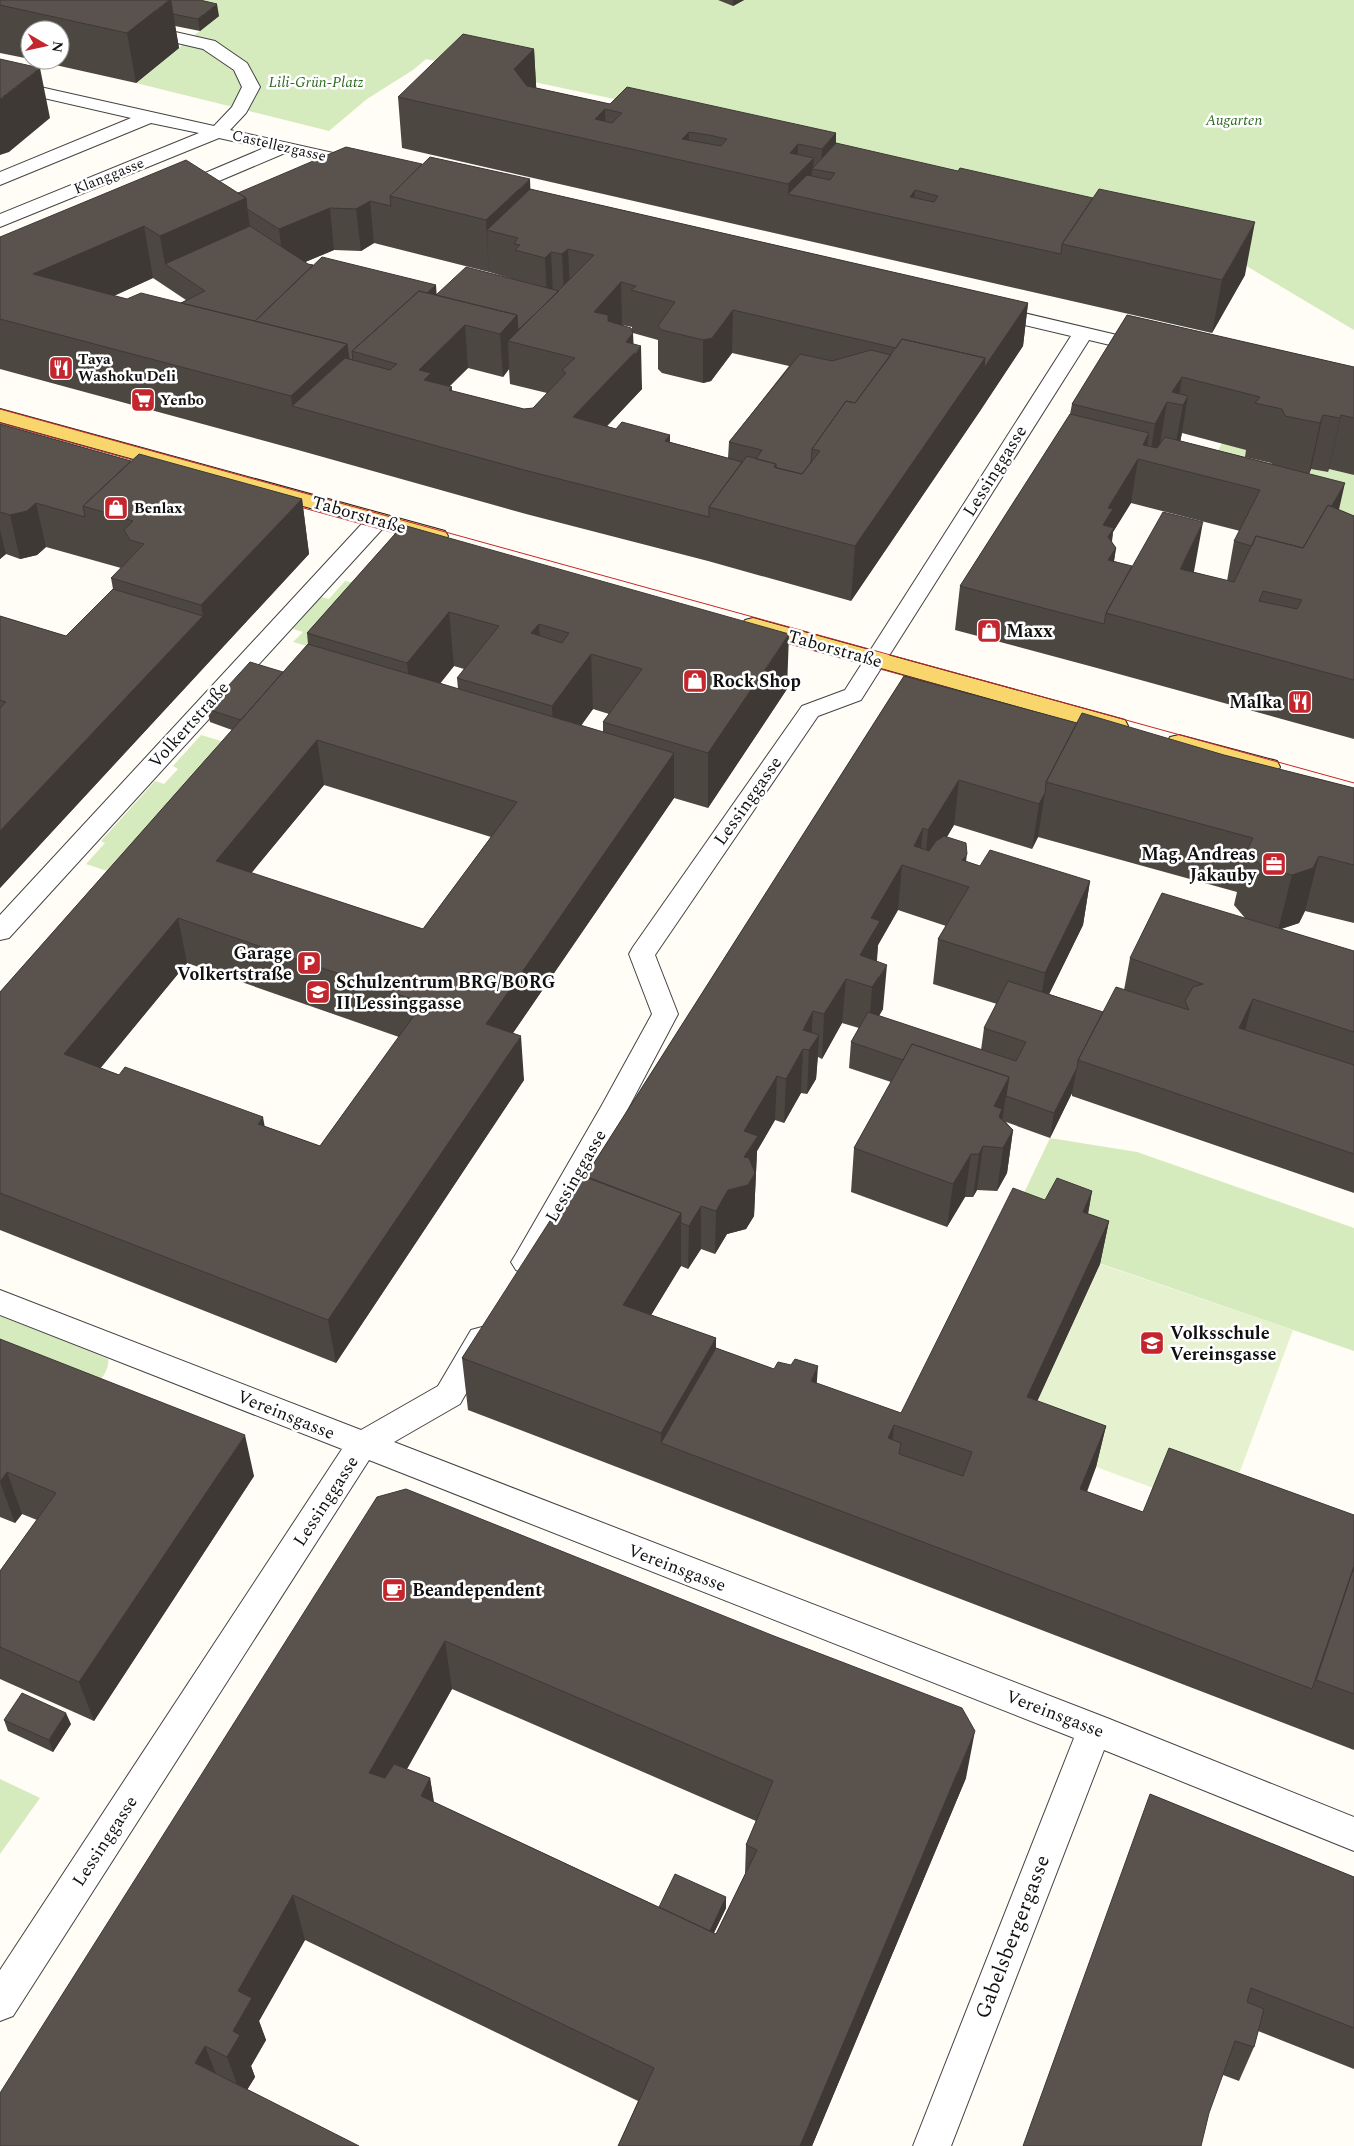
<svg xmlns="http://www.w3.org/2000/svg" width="1354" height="2146" viewBox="0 0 1354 2146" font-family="Spectral,serif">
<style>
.green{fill:#d5ebbd}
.pitch{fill:#e6f2cf}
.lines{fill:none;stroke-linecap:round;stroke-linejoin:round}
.minor-casing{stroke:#444;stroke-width:2}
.major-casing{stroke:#222;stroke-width:2}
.minor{fill:#fff;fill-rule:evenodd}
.major{fill:#f9d66b;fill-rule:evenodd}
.tram{stroke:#c4262e;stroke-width:1}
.wall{fill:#4d4742;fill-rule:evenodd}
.shaded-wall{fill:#3f3936}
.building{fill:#5a524d;stroke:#3f3936;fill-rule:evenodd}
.labels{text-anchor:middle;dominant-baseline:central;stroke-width:5;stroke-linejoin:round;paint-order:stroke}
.far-park-label{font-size:15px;font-style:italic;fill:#2f6b1f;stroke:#fff}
.far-street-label{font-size:15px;fill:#111;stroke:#fff}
.far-poi-label{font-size:15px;font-weight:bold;fill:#111;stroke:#fff;text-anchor:start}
.street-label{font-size:18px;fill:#111;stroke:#fff}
.poi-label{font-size:18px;font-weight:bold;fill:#111;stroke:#fff;text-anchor:start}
.near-street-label{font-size:21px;fill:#111;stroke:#fff}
</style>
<rect width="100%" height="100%" fill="#fffdf5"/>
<path class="green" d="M146,0H1354V330L1161,215L426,59L413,70L367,99L329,131L136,83L218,16Z
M1222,443L1327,472L1329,469L1354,475V553L1206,472Z
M345,581L354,583L314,648L293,642L303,632L293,629L321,597L329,599Z
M201,735L221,741L213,751L229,757L168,817L157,814L107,871L86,864L105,843L101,841L155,781L164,784L178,769L173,766Z
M1050,1138L1137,1152L1354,1228V1351L1006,1231Z
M0,1314L108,1359C110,1371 98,1383 90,1392L0,1355Z
M0,1779L40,1798L0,1854Z"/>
<path class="pitch" d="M1100,1264L1293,1330L1224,1514L1020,1439Z"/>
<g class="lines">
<defs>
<path id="minor" d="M140,24L215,41L247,63L260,87L246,113L230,130L369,161L371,165L369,169L362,171L285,153L186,195L179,197L172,195L170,191L172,187L264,148L219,138L0,227V214L199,133L151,123L0,185V172L131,118L0,88V78L214,126L232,107L242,87L234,70L203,49L134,33L131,29L134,25Z
M990,305L1155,344L1158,348L1155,352L1148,354L1089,340L861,700L818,716L655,955L678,1014L623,1118L536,1270L526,1274L516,1270L511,1262L516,1254L602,1105L652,1014L629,954L633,947L802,706L845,690L1071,336L983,315L980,311L983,307Z
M378,513L386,515L389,520L386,525L9,938L0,940V915L370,515Z
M0,1290L361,1430L438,1386L471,1330L482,1327L493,1330L497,1339L460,1404L394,1442L1107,1718L1354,1817V1851L1104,1750L951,2146H913L1074,1738L369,1460L13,2016L0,2021V1970L342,1449L0,1315Z"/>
<path id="major" d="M0,409L445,531L448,536L445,541L437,543L429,541L0,422Z
M753,618L1125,720L1128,726L1125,732L1116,734L745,630L741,625L745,620Z
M1179,735L1277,761L1280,767L1277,773L1268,775L1170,749L1167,743L1170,737Z"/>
</defs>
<use href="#minor" class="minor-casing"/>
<use href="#major" class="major-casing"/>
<use href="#minor" class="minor"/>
<use href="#major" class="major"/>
<path class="tram" d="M0,409L1354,783
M0,423L147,464
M289,504L409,537
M775,640L949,688"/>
</g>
<path class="wall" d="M0,0L219,16L200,31L175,26L179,48L136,83L33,60H60V30H30V59L0,53Z
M718,0H744L733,6Z
M534,49L536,88L610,104L836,133V143L1245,275L1212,333L402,148L398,97Z
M530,189L1028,303L1023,346L980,411L851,601L708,561L526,514L298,450L0,369V237L238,193ZM374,243L489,272L516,280L436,294V285L313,265L308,264L305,262L334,250L361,251ZM153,278L186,300L181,303L127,299L114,296ZM622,325L632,327V330ZM633,333L658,340V369L662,373L703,383L711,381L732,353L789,366L729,442L728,458L670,442V435L616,429L607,426L642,389L633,344ZM468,368L503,377L509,369L510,384L547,393L533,408L524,409L452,391V387H449Z
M1127,315L1354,367V475L1329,469L1328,472L1311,469L1309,474L1339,510L1354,516V739L1097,668L955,630L960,586L1070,414L1072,404ZM1182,433L1246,450L1245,457L1271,463L1272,464L1180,441ZM1131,503L1240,531L1234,541L1227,581L1194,572L1132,567L1114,561L1116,548L1112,542L1113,532Z
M0,424L131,461L302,499L309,554L0,888V616L66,636L113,589L111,578L121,568L46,547L37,555L20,559L6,554L0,559Z
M403,525L787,689L708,808L674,798L513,1033L524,1080L336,1363L0,1230V992L232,730L210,722L207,709L283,672L308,644L307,633ZM454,666L464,669L457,678L458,689L440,683ZM593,709L609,714L603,722V732L581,726ZM324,785L491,837L423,929L251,873ZM187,963L399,1037L320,1146L100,1068Z
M904,676L1077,723L1224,755L1354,788V923L1305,911L1299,923L1281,929L1354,951V1193L1072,1096V1093L1050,1138L1006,1122L1013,1130L1007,1173L997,1191L977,1190L973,1197H965L947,1227L851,1192L854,1148L891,1082L849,1068L851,1042L859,1028L842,1023L822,1059L818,1057L816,1079L807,1094L801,1093L784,1123L775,1120L757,1151L754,1216L746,1229L727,1234L715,1254L701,1249L688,1269L681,1266L651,1315L716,1338V1348L774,1369L901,1413L1045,1200L1092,1191L1088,1214L1109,1221L1100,1264L1037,1401L1106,1426L1096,1467L1087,1492L1143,1512L1354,1515V1750L468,1410L462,1358L585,1177ZM954,825L1032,849L1038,837L1237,892L1234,905L1245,918L1130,958L1124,990L1103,1012L1049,994L1083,925L1090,881L980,866L966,862L947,837ZM898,910L946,926L938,939L933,984L997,1004L984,1028L981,1050L879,1016L883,1009L877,961L878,945Z
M0,1339L254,1476L94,1721L0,1679V1571L37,1520L22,1514L15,1523L0,1517Z
M377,1497L966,1778L812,2146H618L638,2101L305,1940L259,2021L266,2040L251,2066L255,2077L247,2090L0,2146ZM452,1689L756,1821L746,1845L745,1874L716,1934L714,1933L726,1908L659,1907L434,1802L430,1778L407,1769Z
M4,1720L71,1724L53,1752L8,1731Z
M1150,1794L1354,1877V2069L1258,2031L1254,2047L1239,2081L1223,2075Z"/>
<path class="shaded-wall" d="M169,0H171L179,48L136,83L127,33Z
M733,0H744L733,6Z
M217,4L219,16L200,31L198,19Z
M534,49L537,100L514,69Z
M40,68L50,118L9,152L0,155V99Z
M605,109L606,143L595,119Z
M689,132V162L682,139Z
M836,133L834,173L821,171L822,149Z
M798,144L797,176L814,158L813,169H812L811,199L788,194L790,153Z
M530,179L532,231L518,238L487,230L489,272L486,220Z
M915,190L912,221L910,197Z
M246,198L253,250L165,264L160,236Z
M370,201L374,243L361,251L356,209Z
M330,208L334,250L284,271L279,229Z
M1255,222L1245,275L1212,333L1222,280Z
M144,226L153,278L44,327L33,274Z
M568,249L570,291L564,297L562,254Z
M551,252L553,295L547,301L545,258Z
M621,282L622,325L595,355L594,312Z
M436,285L438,313L360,353Z
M1028,303L1023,346L980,411L851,601L855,546L985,358Z
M733,310L732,353L711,381L703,383V340Z
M517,315L519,343L508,341L509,369L503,377L500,334Z
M465,325L468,368L433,402L419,370Z
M633,333L634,354L641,346L642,389L574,461L573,417L626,342Z
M347,344L353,397L292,406L291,396Z
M1182,377L1178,404L1172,392Z
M1188,396L1179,450L1173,458L1183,405Z
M1167,402L1158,455L1149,462L1155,424Z
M1323,415L1311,469L1308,477L1320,423Z
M1341,415L1329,469L1328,472L1340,418Z
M1149,433L1145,461L1143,445Z
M670,435V478L665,441Z
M1138,459L1131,503L1113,532L1109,558L1116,548L1109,592L1103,525L1108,508Z
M1345,483L1335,527L1300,558Z
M302,499L309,554L0,888V831L203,616L201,605Z
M36,503L46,547L37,555L20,559L10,515Z
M1203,522L1193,577L1180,569Z
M0,530L6,554L0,559Z
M449,612L454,666L413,718L407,663Z
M539,624L541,678L531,633Z
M789,634L787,689L708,808V753Z
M591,654L593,709L554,761L552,706Z
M317,740L324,785L225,905L216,861Z
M674,753V798L489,1068L486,1024Z
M959,780L954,825L925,873L924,872L928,830Z
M1045,793L1038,837L1032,849L1039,804Z
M923,828L919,871L914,846Z
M967,854L963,885L962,860Z
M1319,856L1305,911L1299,923L1278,930L1292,875Z
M902,865L898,910L878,945L876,966L860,955L871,918Z
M1090,881L1083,925L1038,1017L1045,973Z
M178,918L187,963L76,1098L64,1054Z
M887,965L883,1009L869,1032L872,987Z
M846,979L842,1023L822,1059L824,1014Z
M1253,999L1244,1035L1239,1028Z
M813,1011L811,1046L819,1035L816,1079L807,1094L809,1050L803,1049L801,1093L784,1123L786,1079L803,1030Z
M521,1036L524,1080L336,1363L328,1320Z
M1077,1068L1072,1093L1050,1138L1054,1113Z
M777,1076L775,1120L757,1151L754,1216L746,1229L727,1234L715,1254L716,1211L744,1131Z
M1009,1077L1002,1121L994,1106Z
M263,1117L271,1161L258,1124Z
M1013,1130L1007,1173L997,1191L1003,1148Z
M983,1146L977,1190L973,1197L979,1154Z
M971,1154L965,1197L947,1227L953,1184Z
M1092,1191L1084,1235L1083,1212Z
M701,1206V1249L688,1269L689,1226Z
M681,1213V1266L625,1358L623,1305Z
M1109,1221L1100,1264L1020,1439L1027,1397Z
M716,1338L715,1390L661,1443V1433Z
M818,1366L815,1408L811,1381Z
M894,1425L890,1466L888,1438Z
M1106,1426L1096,1467L1071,1530L1080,1489Z
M245,1435L254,1476L94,1721L79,1682Z
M7,1472L22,1514L15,1523L0,1482Z
M445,1641L452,1689L378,1820L369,1773Z
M66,1713L71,1724L53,1752L49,1740Z
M975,1731L966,1778L812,2146H800Z
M430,1778L437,1824L421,1796Z
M293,1895L305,1940L259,2021L266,2040L251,2066L255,2077L242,2098L227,2057L233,2031L238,1991Z
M726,1897V1908L706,1949V1938Z
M205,2046L221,2087L195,2063Z"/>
<path class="building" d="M0,0H169L127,33L0,5Z
M171,0H200L217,4L198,19L173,14Z
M463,34L534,49L514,69L527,86L610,104L627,87L836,133L822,149L798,144L790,153L814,158L788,184L398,97ZM605,109L622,113L612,123L595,119ZM689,132L709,135L727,139L721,146L682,139Z
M0,59L40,68L0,99Z
M836,143L958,171L960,168L1093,198L1062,244L1061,254L788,194L807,175L830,180L835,173L812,169ZM915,190L938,196L934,202L910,197Z
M346,147L422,164L390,196L391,206L370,201L356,209L330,208L279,229L247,209L246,198L238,193Z
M430,157L530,179L486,220L390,196Z
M186,160L246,198L160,236L144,226L33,274L127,299L141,293L347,344L291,396L0,319V237Z
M530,189L1028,303L984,368L985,358L902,339L896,348L733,310L712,338L703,340L662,330L658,326L675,302L631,290L636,286L621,282L594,312L608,315V321L631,328L633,333L626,342L641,346L573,417L616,429L622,422L670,435L665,441L742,462L709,507V517L524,470L292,406L345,358L390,370L397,364L352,351L419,291L517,315L500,334L465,325L419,370L431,373L424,380L452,387L449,390L524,409L533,408L566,373L562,370L575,358L508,341L594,255L568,249L562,254L551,252L545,258L515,250L520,245L514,244L518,238L487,230Z
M1099,189L1255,222L1222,280L1062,244Z
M250,226L308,264L313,265L255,321L181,303L205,291L165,264Z
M322,257L436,285L427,293L419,291L352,351L353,360L349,359L347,344L255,321Z
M466,267L559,291L518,330L517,315L436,295Z
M1127,315L1354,367V418L1341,415L1340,418L1323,415L1320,423L1285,416L1282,409L1255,403L1260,397L1182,377L1172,392L1188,396L1183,405L1167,402L1155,424L1072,404Z
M902,339L985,358L855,546L709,507L747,456L776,464L774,467L802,474L820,451L812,449L846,401L855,403Z
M871,350L891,355L855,403L846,401L812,449L811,462L802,474L776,468V464L756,459L762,450L729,442L800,354L832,361Z
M1070,414L1149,433L1143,445L1157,448L1165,437L1345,483L1331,507L1328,505L1303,548L1256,536L1252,546L1234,541L1260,490L1138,459L1108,508L1113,509L1103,525L1114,528L1108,537L1116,548L1108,560L1132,566L1106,613L1104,624L960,586Z
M0,424L131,461L83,506L85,517L36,503L27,511L10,515L0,512Z
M139,454L302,499L201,605L111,578L144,544L130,540L124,530L133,521L83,506Z
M1328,505L1354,516V680L1106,613L1163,512L1203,522L1180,569L1234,582L1256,536L1303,548ZM1263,591L1302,600L1297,609L1259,601Z
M403,525L789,634L708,753L603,722L642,669L591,654L552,706L457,678L499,626L449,612L407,663L307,633ZM539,624L569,633L562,643L531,633Z
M113,589L203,616L0,831V708L6,702L0,700V616L66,636Z
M308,644L674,753L486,1024L521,1036L328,1320L0,1193V992ZM317,740L517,802L423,929L216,861ZM178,918L423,1003L320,1146L258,1124L263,1117L125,1067L119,1075L64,1054Z
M250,662L283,672L241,720L207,709Z
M904,676L1077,723L1046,782L1045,793L1039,804L959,780L928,830L923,828L914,846L929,851L936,841L944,836L966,843L967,854L962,860L980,866L990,850L1090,881L1045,973L938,939L969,887L902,865L871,918L880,921L860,955L887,965L872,987L846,979L824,1014L813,1011L803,1030L819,1035L809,1050L803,1049L786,1079L777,1076L744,1131L758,1136L744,1157L749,1158L755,1173L748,1185L728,1190L716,1211L701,1206L689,1226L681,1223V1213L585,1177Z
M1082,713L1224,755L1354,788V865L1319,856L1313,868L1292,875L1263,868L1247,850L1253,838L1046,782Z
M1162,893L1354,951V1032L1253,999L1239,1028L1354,1065V1154L1078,1060L1116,987L1189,1010L1185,1001L1193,987L1203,984L1130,958Z
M1008,981L1103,1012L1078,1060L1077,1068L1054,1113L1006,1096L1009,1077L912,1044L903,1060L851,1042L868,1012L1016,1061L1026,1042L984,1028Z
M912,1044L1009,1077L994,1106L1002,1109L999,1117L1013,1130L1003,1148L983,1146L979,1154H971L953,1184L854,1148Z
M580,1174L681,1213L623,1305L716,1338L661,1433L462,1358Z
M1057,1178L1092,1191L1083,1212L1109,1221L1027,1397L1106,1426L1080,1489L1143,1512L1169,1448L1354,1515V1566L1312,1689L661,1443L716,1348L774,1369L778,1362L791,1365L795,1359L818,1366L811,1381L901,1413L1013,1188L1045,1200ZM894,1425L972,1452L963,1476L899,1454L901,1443L888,1438Z
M0,1339L245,1435L79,1682L0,1647V1571L56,1493L7,1472L0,1482Z
M406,1489L774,1636L962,1708L975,1731L800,2146H618L654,2068L293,1895L238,1991L252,1998L233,2031L240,2035L227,2057L205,2046L195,2063L359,2146H0V2093L377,1497ZM445,1641L773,1781L746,1845L757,1850L716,1934L421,1796L430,1778L394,1764L385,1778L369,1773Z
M1354,1567V1694L1316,1680Z
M22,1693L66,1713L49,1740L4,1720Z
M1150,1794L1354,1877V2028L1251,1988L1247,2002L1264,2009L1254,2047L1235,2041L1209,2113L1201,2146H1023Z
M675,1874L726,1897L710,1931L659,1907Z"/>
<defs>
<symbol id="restaurant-square" viewBox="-11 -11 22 22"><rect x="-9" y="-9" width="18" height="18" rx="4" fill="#c4262e" stroke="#fff"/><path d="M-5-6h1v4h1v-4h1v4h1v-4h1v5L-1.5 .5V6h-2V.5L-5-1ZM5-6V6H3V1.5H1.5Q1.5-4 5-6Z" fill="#fff"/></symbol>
<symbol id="supermarket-square" viewBox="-11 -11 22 22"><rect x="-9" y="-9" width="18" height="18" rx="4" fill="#c4262e" stroke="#fff"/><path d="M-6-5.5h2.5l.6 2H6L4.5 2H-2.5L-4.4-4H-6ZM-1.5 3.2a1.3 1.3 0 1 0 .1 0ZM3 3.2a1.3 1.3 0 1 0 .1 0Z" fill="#fff"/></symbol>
<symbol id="shop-square" viewBox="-11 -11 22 22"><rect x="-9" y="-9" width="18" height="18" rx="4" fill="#c4262e" stroke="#fff"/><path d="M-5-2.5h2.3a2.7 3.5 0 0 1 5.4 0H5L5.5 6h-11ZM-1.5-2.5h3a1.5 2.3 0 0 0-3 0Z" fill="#fff"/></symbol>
<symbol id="office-square" viewBox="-11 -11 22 22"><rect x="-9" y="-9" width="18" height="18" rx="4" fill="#c4262e" stroke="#fff"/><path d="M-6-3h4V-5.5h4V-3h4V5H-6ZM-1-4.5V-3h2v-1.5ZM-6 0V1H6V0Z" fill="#fff"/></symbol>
<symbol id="parking-square" viewBox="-11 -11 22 22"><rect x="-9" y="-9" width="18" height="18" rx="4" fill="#c4262e" stroke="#fff"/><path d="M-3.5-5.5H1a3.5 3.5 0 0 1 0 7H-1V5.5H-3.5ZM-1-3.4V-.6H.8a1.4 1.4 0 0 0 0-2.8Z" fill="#fff"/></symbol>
<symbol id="school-square" viewBox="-11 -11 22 22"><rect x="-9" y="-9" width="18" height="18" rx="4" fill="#c4262e" stroke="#fff"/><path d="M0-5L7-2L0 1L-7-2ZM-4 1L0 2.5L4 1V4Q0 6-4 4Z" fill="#fff"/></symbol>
<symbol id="cafe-square" viewBox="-11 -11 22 22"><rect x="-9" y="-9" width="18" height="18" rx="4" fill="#c4262e" stroke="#fff"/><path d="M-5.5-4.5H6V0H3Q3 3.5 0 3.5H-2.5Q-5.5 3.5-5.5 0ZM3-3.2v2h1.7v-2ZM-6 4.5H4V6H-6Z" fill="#fff"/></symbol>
</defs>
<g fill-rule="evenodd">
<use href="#restaurant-square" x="47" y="354" width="28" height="28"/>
<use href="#supermarket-square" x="129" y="386" width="28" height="28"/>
<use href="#shop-square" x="102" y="494" width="28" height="28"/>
<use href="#shop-square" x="975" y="617" width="28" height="28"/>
<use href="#shop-square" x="681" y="667" width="28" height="28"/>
<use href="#restaurant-square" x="1286" y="688" width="28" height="28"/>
<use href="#office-square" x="1260" y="850" width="28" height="28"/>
<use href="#parking-square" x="295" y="949" width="28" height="28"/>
<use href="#school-square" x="304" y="978" width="28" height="28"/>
<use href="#school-square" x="1138" y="1329" width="28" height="28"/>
<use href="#cafe-square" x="380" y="1576" width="28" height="28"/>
</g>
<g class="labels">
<g class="far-park-label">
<text x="316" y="82">Lili-Grün-Platz</text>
<text x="1234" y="120">Augarten</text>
</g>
<g class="far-street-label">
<text transform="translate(279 146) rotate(13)">Castellezgasse</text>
<text transform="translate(109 176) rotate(-22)">Klanggasse</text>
</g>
<g class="far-poi-label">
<text x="78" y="359">Taya<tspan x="78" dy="17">Washoku Deli</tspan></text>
<text x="160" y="400">Yenbo</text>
<text x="134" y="508">Benlax</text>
</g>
<g class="street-label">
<text transform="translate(995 471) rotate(-58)">Lessinggasse</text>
<text transform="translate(359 515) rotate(16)">Taborstraße</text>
<text transform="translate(835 649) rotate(16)">Taborstraße</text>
<text transform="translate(189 725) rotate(-48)">Volkertstraße</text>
<text transform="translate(748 801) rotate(-55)">Lessinggasse</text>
<text transform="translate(576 1176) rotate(-60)">Lessinggasse</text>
<text transform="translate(286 1415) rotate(22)">Vereinsgasse</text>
<text transform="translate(326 1501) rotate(-57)">Lessinggasse</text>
<text transform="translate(677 1568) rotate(21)">Vereinsgasse</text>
<text transform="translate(1055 1714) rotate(21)">Vereinsgasse</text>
<text transform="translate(105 1841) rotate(-57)">Lessinggasse</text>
</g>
<g class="poi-label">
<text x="1006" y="631">Maxx</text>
<text x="712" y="681">Rock Shop</text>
<text x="1282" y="702" text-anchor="end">Malka</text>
<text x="1256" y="854" text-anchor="end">Mag. Andreas<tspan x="1256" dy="21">Jakauby</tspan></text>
<text x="292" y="953" text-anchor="end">Garage<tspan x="292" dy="21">Volkertstraße</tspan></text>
<text x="336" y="982">Schulzentrum BRG/BORG<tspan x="336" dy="21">II Lessinggasse</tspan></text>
<text x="1170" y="1333">Volksschule<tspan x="1170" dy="21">Vereinsgasse</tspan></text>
<text x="412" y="1590">Beandependent</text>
</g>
<g class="near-street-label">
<text transform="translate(1013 1937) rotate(-69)">Gabelsbergergasse</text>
</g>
</g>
<g transform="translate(45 45) rotate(99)"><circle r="24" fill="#ffffff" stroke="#a0a0a0"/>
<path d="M0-4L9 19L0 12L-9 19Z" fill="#c4262e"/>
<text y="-8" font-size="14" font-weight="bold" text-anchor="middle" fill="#111111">N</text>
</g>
</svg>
